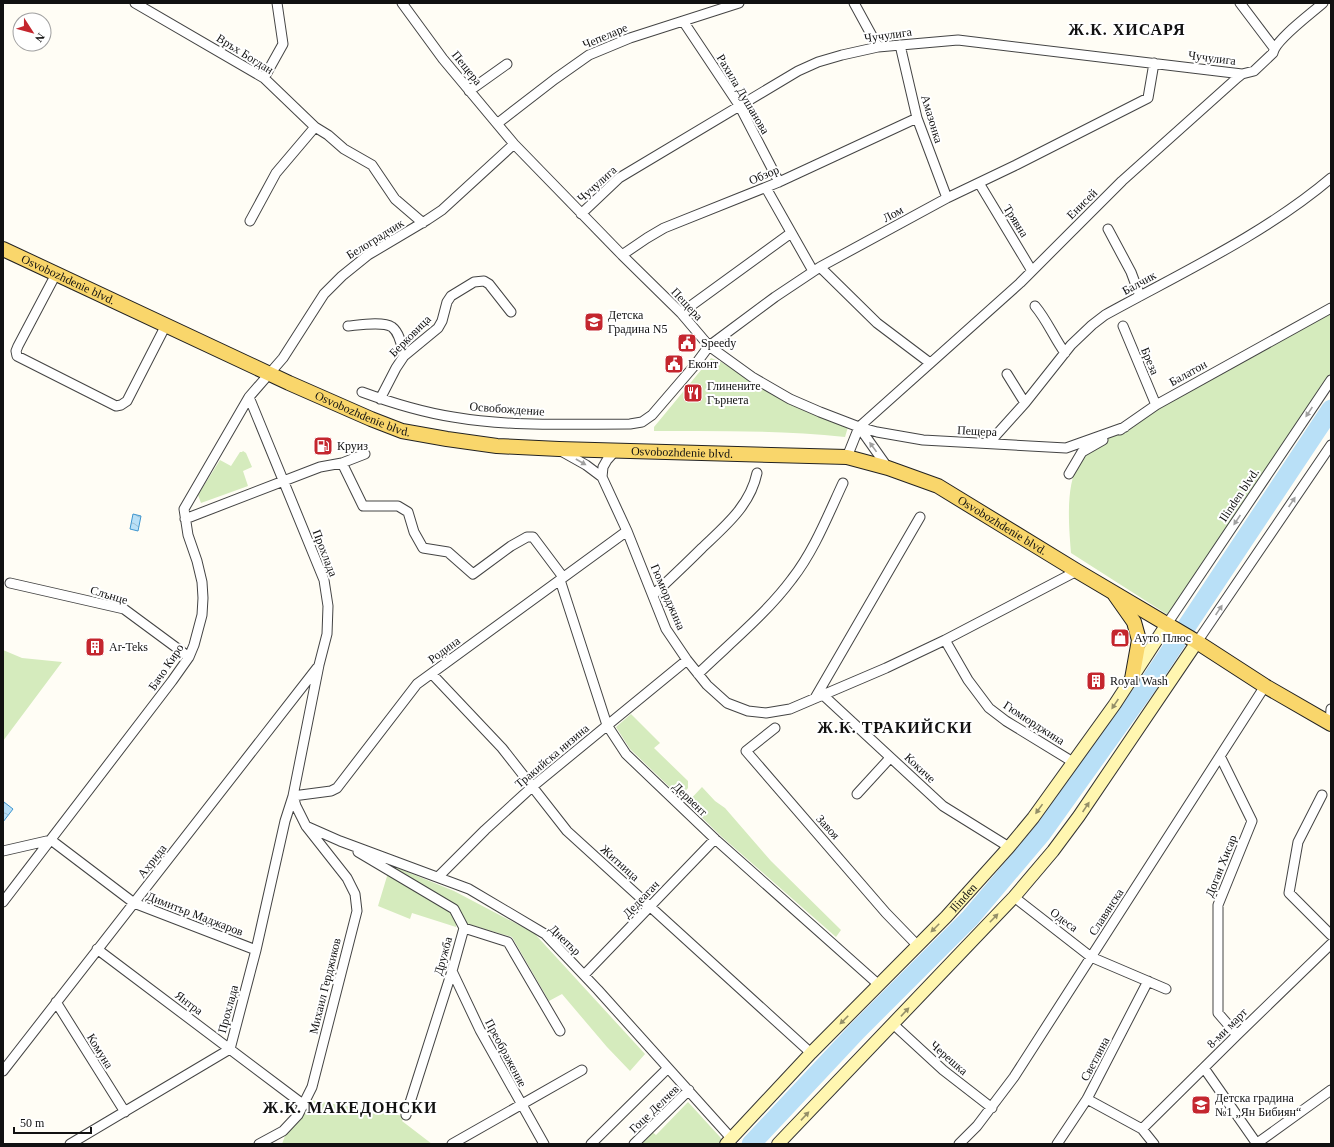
<svg xmlns="http://www.w3.org/2000/svg" width="1334" height="1147" viewBox="0 0 1334 1147" font-family="'Times New Roman',serif">
<style>
.park{fill:#d5ebbd}
.water{fill:url(#water-waves);stroke:#3f96cf}
.lines{fill:none;stroke-linecap:round;stroke-linejoin:round}
.river{stroke:#b9e0f7;stroke-width:19}
.minor-casing{stroke:#444;stroke-width:11}
.secondary-casing{stroke:#333;stroke-width:14}
.primary-casing{stroke:#222;stroke-width:16}
.minor{stroke:#fff;stroke-width:9}
.secondary{stroke:#fff6b0;stroke-width:12}
.primary{stroke:#f9d66b;stroke-width:14}
.oneway{fill:#a0a0a0}
.oneway2{fill:#948f68}
.labels{text-anchor:middle;dominant-baseline:central;stroke-width:4;stroke-linejoin:round;paint-order:stroke}
.street-label{font-size:12px;fill:#111;stroke:#fff}
.poi-label{font-size:12px;fill:#111;stroke:#fff;text-anchor:start}
.district-label{font-size:16px;font-weight:bold;letter-spacing:1px;fill:#111;stroke:#fff}
</style>
<defs>
<pattern id="water-waves" width="16" height="10" patternUnits="userSpaceOnUse"><rect width="16" height="10" fill="#b9e0f7"/><path d="M0 5q4-4 8 0t8 0" fill="none" stroke="#9ebfd3"/></pattern>
</defs>
<rect width="100%" height="100%" fill="#fffdf5"/>
<path class="park" d="M1331,308V373L1168,615L1071,553C1069,527 1065,486 1079,463C1093,441 1133,424 1156,410C1214,376 1272,342 1331,308Z
M711,358L721,362L796,407L848,427L845,437C781,430 718,431 654,431V427Z
M243,451L246,453L252,467L243,471L248,486L201,503L198,495L220,460L231,466L240,452H242Z
M3,650L22,658L62,662L3,741Z
M631,714L660,743L654,748L688,781V788L680,797L630,749L616,727Z
M702,787L715,801L725,808L771,861L841,930L836,937L722,837L687,803Z
M373,858L454,891L534,933L645,1054L630,1071L607,1047L562,994L549,1001L512,937L465,923L462,915Z
M388,873L451,910L457,920L456,927L412,913L410,919L378,906Z
M310,1100L404,1116L402,1121L432,1144H282L286,1133Z
M688,1102L720,1137L722,1140L719,1144H637L651,1131L656,1135Z"/>
<path class="water" d="M133,514L141,516L138,531L130,529Z
M4,802L13,809L3,822V804Z"/>
<g class="lines">
<path class="river" d="M751,1144L857,1031L970,918L1042,833L1147,686L1331,409"/>
<defs>
<path id="minor" d="M135,3L264,78L315,127L328,135L344,149L372,165L395,199L423,223
M402,3L443,59L514,144L622,255L681,313L709,346L752,377L790,399L820,412L859,427L877,432L923,440L1066,448L1125,427
M854,3L878,47
M1240,3L1274,48
M683,21L739,105L779,182
M900,45L917,118L947,198
M264,78L283,44L277,3
M469,91L507,64
M498,123L555,79L589,55L630,38L739,3
M979,183L1032,271
M766,188L813,271
M581,214L619,178L798,71L818,62L842,55L878,47L958,40L1242,74
M250,221L276,173L315,127
M1108,229L1131,272L1140,296
M622,255L647,238L664,228L779,182L917,118
M820,267L877,323L930,363
M56,274L18,346L16,351L17,356L116,406L121,405L127,401L166,325
M1035,306C1047,320 1054,338 1065,353
M681,313L791,233
M348,326C359,325 383,321 392,327C400,333 402,347 404,356
M1123,326L1156,405
M1007,374L1025,403
M362,392C392,403 421,412 453,417C511,427 571,424 630,424L642,422L652,415L695,365L709,346L775,297L820,267L947,198L1016,165L1148,98L1154,63
M380,399L396,368L404,356L438,328L442,321L447,302L451,296L474,282L484,281L489,284L511,312
M859,427L888,468
M1120,430L1156,405L1331,308
M989,443L1025,403L1071,345L1092,325L1105,315C1181,273 1265,234 1331,178
M561,451L586,465L602,477
M615,451L607,460L603,467L602,477L627,531L666,629L687,660L707,685L727,703L748,711L766,713L790,709L886,668L945,640L1077,571
M847,457L859,427L1020,283L1122,181L1237,78L1242,74L1254,71L1273,53C1275,40 1312,13 1323,3
M342,463L363,506H398L408,512L414,532L423,548L448,552L473,574L511,546L527,537H533L563,577
M1069,474L1082,452L1103,440
M185,519L320,467L342,463L365,454
M560,580L607,725L626,754L715,839L879,985
M10,583L124,609L189,657
M653,595C669,580 686,564 702,548C725,526 750,506 757,473
M1167,624L1331,380
M945,640L968,680L989,708L1006,721L1073,762
M1197,642L1331,445
M432,674L502,748L567,831L811,1053
M698,674C729,644 766,614 792,579C814,551 828,515 843,483
M823,695L943,806L1009,847
M815,698L920,517
M1330,724L1331,709
M775,728L746,751L886,913L918,946
M1220,756L1252,821L1218,905V1013L1237,1035
M857,794L890,758
M1322,795L1298,842L1289,893L1331,935
M293,796L331,791L337,788L417,684L627,531
M306,826L340,841L469,889L545,934L598,990L731,1138
M3,851L51,840L134,903L256,950
M358,852L454,909L464,928L452,971L406,1115
M438,877L485,830L532,787L687,660
M1014,897L1091,957L1166,989
M3,902L172,681L189,657L194,645L202,615L203,598L202,582L197,561L188,535L184,509L249,397L283,358L324,294L342,276L368,255L427,220L442,210L514,144
M464,928L508,942L560,1031
M97,949L304,1105
M452,971L480,1030L544,1144
M584,975L715,839
M56,1002L125,1112
M893,1024L943,1070L992,1108
M1204,1068L1257,1144
M3,1071L317,668
M1087,1099L1142,1129L1154,1144
M1142,1129L1237,1035L1331,944
M70,1144L230,1049L256,950L285,821L293,796L319,665L327,634L328,606L324,580L249,397
M259,1144L283,1131L298,1115L312,1087L357,911L355,894L347,878L306,826L296,806L293,796
M452,1144L582,1070
M591,1144L668,1068
M634,1144L689,1090
M959,1144L977,1126L1014,1077L1265,686
M1057,1144L1087,1099L1148,981
M1256,1144L1331,1090"/>
<g id="secondary">
<path id="s1" d="M726,1144L811,1053L946,917L1009,847L1033,818L1115,704L1167,624"/>
<path d="M778,1144L1014,897L1053,851L1079,816L1197,642"/>
</g>
<g id="primary">
<path id="s2" d="M3,249L289,383L371,419L402,431L447,439L497,446L559,449L847,457L888,468L938,486L1077,571L1197,642L1265,686L1331,724"/>
<path d="M1115,595L1134,622L1139,640L1132,679"/>
</g>
</defs>
<use href="#minor" class="minor-casing"/>
<use href="#secondary" class="secondary-casing"/>
<use href="#primary" class="primary-casing"/>
<use href="#minor" class="minor"/>
<use href="#secondary" class="secondary"/>
<use href="#primary" class="primary"/>
</g>
<defs><path id="oneway-solid" d="M-6-.8H1V-3.2L6.5 0L1 3.2V.8H-6Z"/></defs>
<g class="oneway">
<use href="#oneway-solid" transform="translate(1309 412) rotate(124)"/>
<use href="#oneway-solid" transform="translate(873 447) rotate(-126)"/>
<use href="#oneway-solid" transform="translate(581 462) rotate(30)"/>
<use href="#oneway-solid" transform="translate(1292 502) rotate(-56)"/>
<use href="#oneway-solid" transform="translate(1237 520) rotate(124)"/>
<use href="#oneway-solid" transform="translate(1219 610) rotate(-56)"/>
</g>
<g class="oneway2">
<use href="#oneway-solid" transform="translate(1115 704) rotate(124)"/>
<use href="#oneway-solid" transform="translate(1086 807) rotate(-56)"/>
<use href="#oneway-solid" transform="translate(1039 809) rotate(126)"/>
<use href="#oneway-solid" transform="translate(994 918) rotate(-46)"/>
<use href="#oneway-solid" transform="translate(935 928) rotate(135)"/>
<use href="#oneway-solid" transform="translate(905 1012) rotate(-47)"/>
<use href="#oneway-solid" transform="translate(844 1020) rotate(135)"/>
<use href="#oneway-solid" transform="translate(805 1116) rotate(-47)"/>
</g>
<defs>
<symbol id="school-square" viewBox="-11 -11 22 22"><rect x="-9" y="-9" width="18" height="18" rx="4" fill="#c4262e" stroke="#fff"/><path d="M0-5L7-2L0 1L-7-2ZM-4 1L0 2.5L4 1V4Q0 6-4 4Z" fill="#fff"/></symbol>
<symbol id="civic-square" viewBox="-11 -11 22 22"><rect x="-9" y="-9" width="18" height="18" rx="4" fill="#c4262e" stroke="#fff"/><path d="M-.6-6.5H3V-4.5H.6V-3L4-1V1h2V6H-6V1h2V-1L-.6-3ZM-1.2 2.5V6h2.4V2.5Z" fill="#fff"/></symbol>
<symbol id="restaurant-square" viewBox="-11 -11 22 22"><rect x="-9" y="-9" width="18" height="18" rx="4" fill="#c4262e" stroke="#fff"/><path d="M-5-6h1v4h1v-4h1v4h1v-4h1v5L-1.5 .5V6h-2V.5L-5-1ZM5-6V6H3V1.5H1.5Q1.5-4 5-6Z" fill="#fff"/></symbol>
<symbol id="fuel-square" viewBox="-11 -11 22 22"><rect x="-9" y="-9" width="18" height="18" rx="4" fill="#c4262e" stroke="#fff"/><path d="M-5.5-6h7V0h2V4h1.3V-2.5L3-4.5l.8-.8L6-3V5H2.5V1h-1V6h-7ZM-4.2-4.7v3.2H.2V-4.7Z" fill="#fff"/></symbol>
<symbol id="shop-square" viewBox="-11 -11 22 22"><rect x="-9" y="-9" width="18" height="18" rx="4" fill="#c4262e" stroke="#fff"/><path d="M-5-2.5h2.3a2.7 3.5 0 0 1 5.4 0H5L5.5 6h-11ZM-1.5-2.5h3a1.5 2.3 0 0 0-3 0Z" fill="#fff"/></symbol>
<symbol id="building-square" viewBox="-11 -11 22 22"><rect x="-9" y="-9" width="18" height="18" rx="4" fill="#c4262e" stroke="#fff"/><path d="M-4-6H4V6H1V3H-1V6H-4ZM-2.5-4.3h1.7v1.8h-1.7ZM.8-4.3h1.7v1.8H.8ZM-2.5-1h1.7V.8h-1.7ZM.8-1h1.7V.8H.8Z" fill="#fff"/></symbol>
</defs>
<g fill-rule="evenodd">
<use href="#school-square" x="583" y="311" width="22" height="22"/>
<use href="#civic-square" x="676" y="332" width="22" height="22"/>
<use href="#civic-square" x="663" y="353" width="22" height="22"/>
<use href="#restaurant-square" x="682" y="382" width="22" height="22"/>
<use href="#fuel-square" x="312" y="435" width="22" height="22"/>
<use href="#shop-square" x="1109" y="627" width="22" height="22"/>
<use href="#building-square" x="84" y="636" width="22" height="22"/>
<use href="#building-square" x="1085" y="670" width="22" height="22"/>
<use href="#school-square" x="1190" y="1094" width="22" height="22"/>
</g>
<g class="labels">
<g class="street-label">
<text transform="translate(888 35) rotate(-8)">Чучулига</text>
<text transform="translate(605 36) rotate(-23)">Чепеларе</text>
<text transform="translate(245 54) rotate(32)">Връх Богдан</text>
<text transform="translate(1212 58) rotate(7)">Чучулига</text>
<text transform="translate(467 68) rotate(51)">Пещера</text>
<text transform="translate(743 94) rotate(59)">Рахила Душанова</text>
<text transform="translate(932 119) rotate(73)">Амазонка</text>
<text transform="translate(764 175) rotate(-23)">Обзор</text>
<text transform="translate(597 184) rotate(-42)">Чучулига</text>
<text transform="translate(1082 204) rotate(-45)">Енисей</text>
<text transform="translate(893 214) rotate(-28)">Лом</text>
<text transform="translate(1016 221) rotate(58)">Трявна</text>
<text transform="translate(375 239) rotate(-32)">Белоградчик</text>
<text stroke="none"><textPath href="#s2" startOffset="72">Osvobozhdenie blvd.</textPath></text>
<text transform="translate(1139 283) rotate(-29)">Балчик</text>
<text transform="translate(687 304) rotate(47)">Пещера</text>
<text transform="translate(410 336) rotate(-45)">Берковица</text>
<text transform="translate(1150 361) rotate(67)">Бреза</text>
<text transform="translate(1188 373) rotate(-29)">Балатон</text>
<text transform="translate(507 409) rotate(4)">Освобождение</text>
<text stroke="none"><textPath href="#s2" startOffset="396">Osvobozhdenie blvd.</textPath></text>
<text transform="translate(977 431) rotate(3)">Пещера</text>
<text stroke="none"><textPath href="#s2" startOffset="720">Osvobozhdenie blvd.</textPath></text>
<text transform="translate(1239 495) rotate(-56)">Ilinden blvd.</text>
<text stroke="none"><textPath href="#s2" startOffset="1056">Osvobozhdenie blvd.</textPath></text>
<text transform="translate(325 553) rotate(69)">Прохлада</text>
<text transform="translate(109 595) rotate(16)">Слънце</text>
<text transform="translate(668 597) rotate(67)">Гюмюрджина</text>
<text transform="translate(444 650) rotate(-36)">Родина</text>
<text transform="translate(166 667) rotate(-56)">Бачо Киро</text>
<text transform="translate(1034 723) rotate(33)">Гюмюрджина</text>
<text transform="translate(552 756) rotate(-40)">Тракийска низина</text>
<text transform="translate(920 768) rotate(43)">Кокиче</text>
<text transform="translate(690 799) rotate(44)">Дервент</text>
<text transform="translate(828 827) rotate(48)">Завоя</text>
<text transform="translate(152 861) rotate(-52)">Ахрида</text>
<text transform="translate(620 863) rotate(42)">Житница</text>
<text transform="translate(1221 866) rotate(-68)">Доган Хисар</text>
<text stroke="none"><textPath href="#s1" startOffset="342">Ilinden</textPath></text>
<text transform="translate(641 899) rotate(-46)">Дедеагач</text>
<text transform="translate(1106 912) rotate(-57)">Славянска</text>
<text transform="translate(195 914) rotate(21)">Димитър Маджаров</text>
<text transform="translate(1064 920) rotate(37)">Одеса</text>
<text transform="translate(565 940) rotate(44)">Днепър</text>
<text transform="translate(443 956) rotate(-74)">Дружба</text>
<text transform="translate(325 986) rotate(-76)">Михаил Герджиков</text>
<text transform="translate(189 1003) rotate(37)">Янтра</text>
<text transform="translate(228 1009) rotate(-75)">Прохлада</text>
<text transform="translate(1227 1028) rotate(-45)">8-ми март</text>
<text transform="translate(100 1051) rotate(58)">Комуна</text>
<text transform="translate(506 1053) rotate(62)">Преображение</text>
<text transform="translate(949 1058) rotate(41)">Черешка</text>
<text transform="translate(1095 1059) rotate(-62)">Светлина</text>
<text transform="translate(654 1109) rotate(-44)">Гоце Делчев</text>
</g>
<g class="poi-label">
<text x="608" y="315">Детска<tspan x="608" dy="14">Градина N5</tspan></text>
<text x="701" y="343">Speedy</text>
<text x="688" y="364">Еконт</text>
<text x="707" y="386">Глинените<tspan x="707" dy="14">Гърнета</tspan></text>
<text x="337" y="446">Круиз</text>
<text x="1134" y="638">Ауто Плюс</text>
<text x="109" y="647">Ar-Teks</text>
<text x="1110" y="681">Royal Wash</text>
<text x="1215" y="1098">Детска градина<tspan x="1215" dy="14">№1 „Ян Бибиян“</tspan></text>
</g>
<g class="district-label">
<text x="1127" y="29">Ж.К. ХИСАРЯ</text>
<text x="895" y="727">Ж.К. ТРАКИЙСКИ</text>
<text x="350" y="1107">Ж.К. МАКЕДОНСКИ</text>
</g>
</g>
<rect width="1334" height="1147" fill="none" stroke="#111111" stroke-width="8"/>
<g transform="translate(32 32) rotate(126)"><circle r="19" fill="#ffffff" stroke="#a0a0a0"/>
<path d="M0-3L7 15L0 10L-7 15Z" fill="#c4262e"/>
<text y="-6" font-size="11" font-weight="bold" text-anchor="middle" fill="#111111">N</text>
</g>
<path d="M14 1127v6h77v-6" fill="none" stroke="#111111" stroke-width="2"/>
<text x="20" y="1127" font-size="12" fill="#111111" stroke="#ffffff" stroke-width="3" paint-order="stroke">50 m</text>
</svg>
